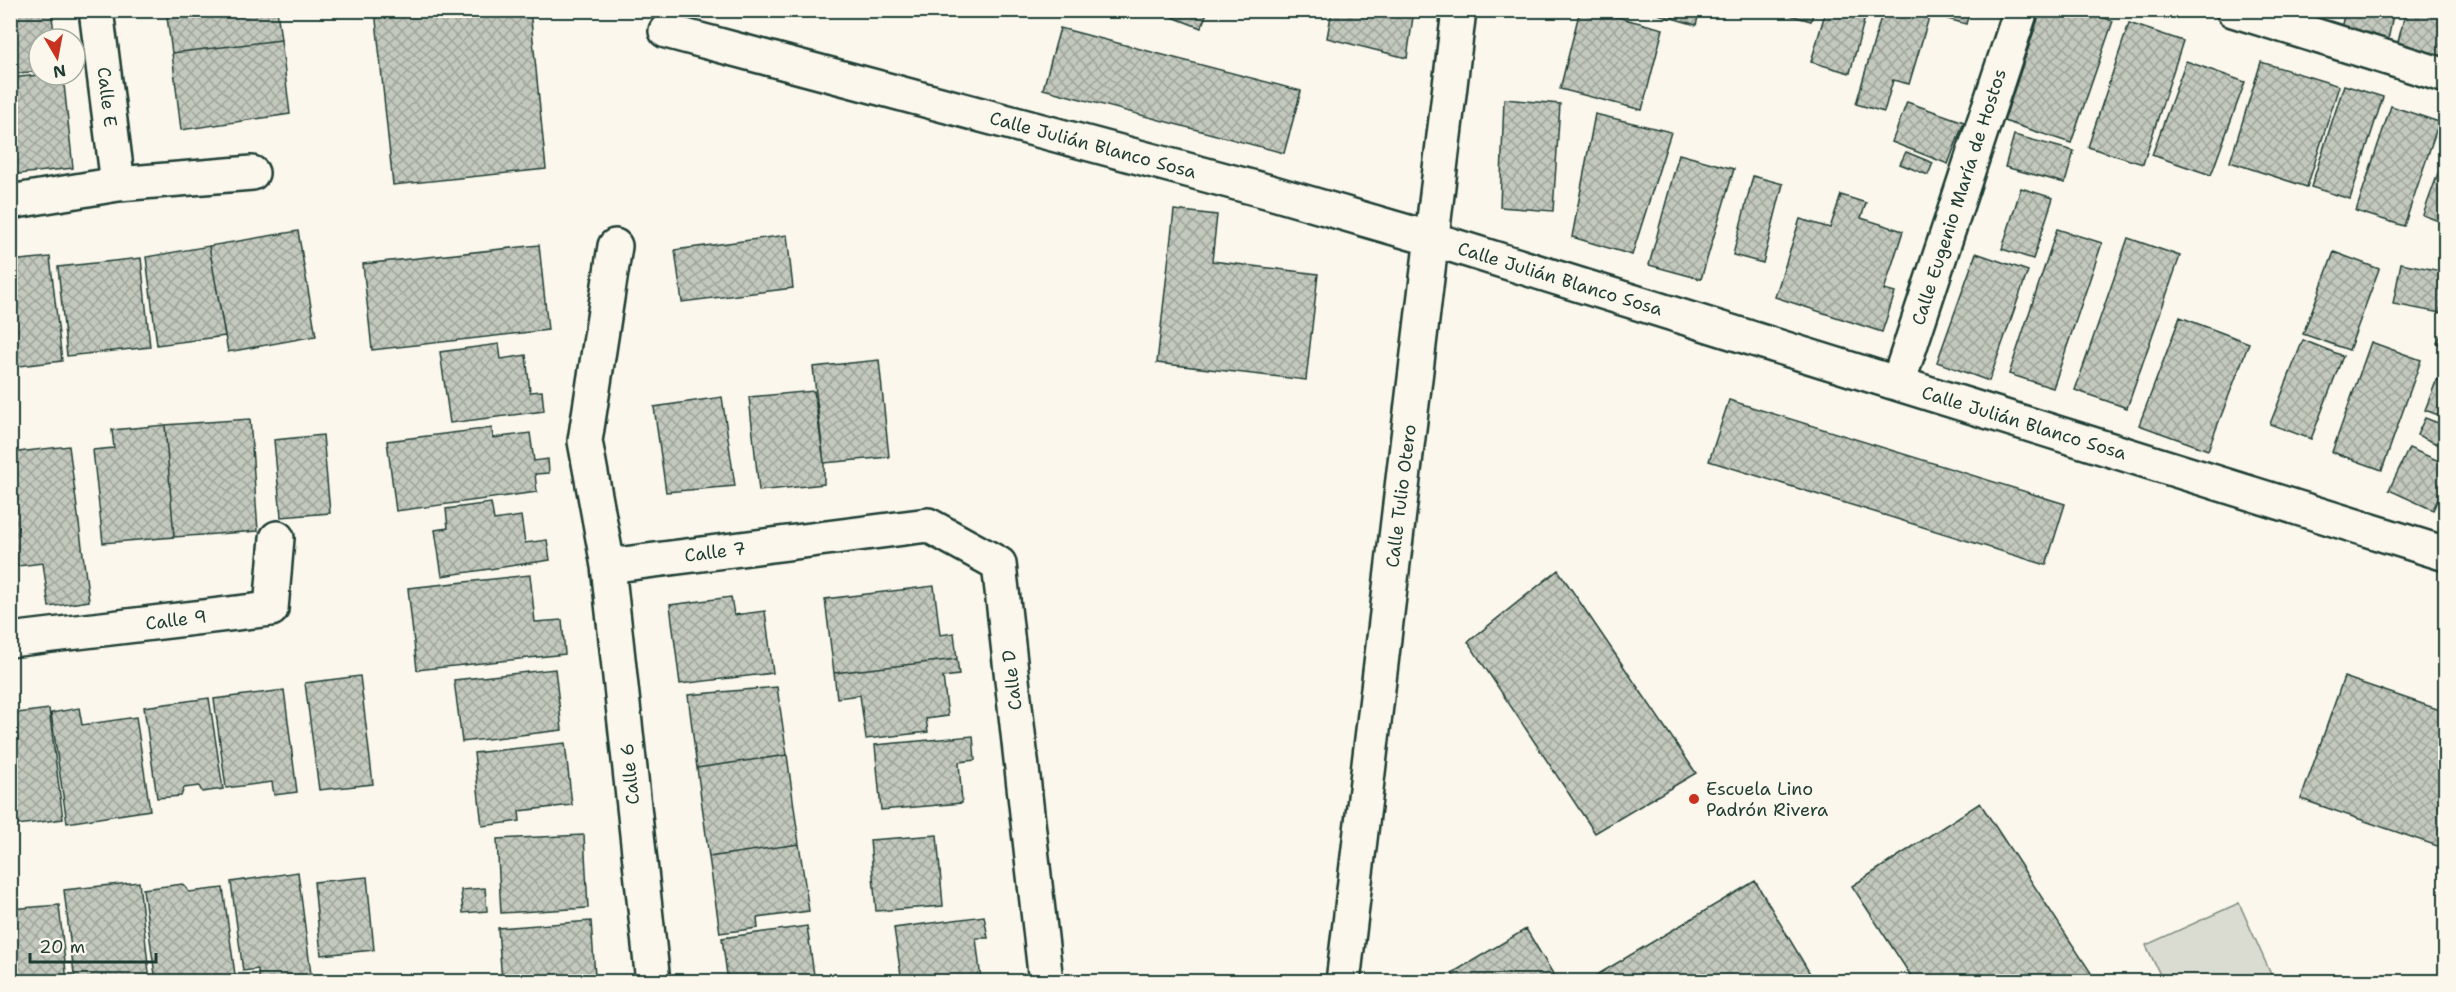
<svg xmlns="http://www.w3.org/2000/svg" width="2456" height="992" viewBox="0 0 2456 992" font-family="'Shantell Sans',sans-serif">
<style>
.park{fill:#dbdcd1;stroke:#7d8c82;stroke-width:1.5}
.building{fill:url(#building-cross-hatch);stroke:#1f3d34;stroke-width:1.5}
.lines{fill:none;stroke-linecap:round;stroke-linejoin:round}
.minor-casing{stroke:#1f3d34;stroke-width:38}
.minor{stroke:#fbf7ec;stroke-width:33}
.poi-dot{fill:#c8321e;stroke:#fbf7ec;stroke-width:2}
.labels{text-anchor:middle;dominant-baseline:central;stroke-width:4.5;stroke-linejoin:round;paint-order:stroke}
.street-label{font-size:18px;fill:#1f3d34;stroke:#fbf7ec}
.poi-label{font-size:18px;fill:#1f3d34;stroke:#fbf7ec;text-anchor:start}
</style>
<defs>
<pattern id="building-cross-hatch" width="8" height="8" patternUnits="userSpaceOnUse" patternTransform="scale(1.5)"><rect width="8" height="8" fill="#c4c9be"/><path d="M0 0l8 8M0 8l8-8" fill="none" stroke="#9fa49b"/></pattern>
</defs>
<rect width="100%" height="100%" fill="#fbf7ec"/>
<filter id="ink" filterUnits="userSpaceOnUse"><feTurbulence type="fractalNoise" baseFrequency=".0167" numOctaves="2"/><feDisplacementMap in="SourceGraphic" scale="12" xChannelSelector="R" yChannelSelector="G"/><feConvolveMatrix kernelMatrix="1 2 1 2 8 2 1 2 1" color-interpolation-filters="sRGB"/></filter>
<g filter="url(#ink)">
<path class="park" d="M2239,903L2274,981H2163L2146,945Z"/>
<path class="building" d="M10,10H51L55,39H39V71L10,74Z
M166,10H277L281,40L172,53Z
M375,10H530L546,169L393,185Z
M1154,10H1208L1201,28Z
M1332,10H1414L1407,58L1327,38Z
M1580,10H1590L1663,29L1642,110L1560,89Z
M1644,10H1700L1696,25Z
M1772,10H1814L1811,21Z
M1826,10H1867L1850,73L1811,62Z
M1883,10H1970L1966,24L1930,14L1909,84L1893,80L1884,112L1856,104Z
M2041,10H2082L2113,21L2071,143L2004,121Z
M2345,10H2394L2388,40L2341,29Z
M2406,10H2446V63L2396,50Z
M2129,23L2183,41L2143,164L2088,147Z
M1060,28L1301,91L1284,153L1043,89Z
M281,40L290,114L181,130L172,53Z
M2186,61L2245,82L2211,175L2152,155Z
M2261,62L2339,86L2307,187L2230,162Z
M39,75H63L73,168L10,175V78Z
M2344,85L2383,97L2350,199L2311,187Z
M1504,99L1560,104L1553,211L1500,207Z
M1907,102L1964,122L1948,164L1892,142Z
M2391,106L2439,122L2404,226L2356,211Z
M1595,114L1671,132L1632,255L1572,237Z
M2014,135L2074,151L2065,183L2005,167Z
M2446,151V224L2423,215Z
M1906,152L1933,163L1928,175L1900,164Z
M1679,154L1734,169L1701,279L1649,265Z
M1753,176L1783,184L1763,263L1733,255Z
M2021,188L2053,198L2033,259L2002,249Z
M1841,195L1866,203L1861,218L1903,231L1884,290L1895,293L1882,332L1775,297L1800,219L1830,228Z
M1174,210L1217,215L1212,261L1318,274L1306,380L1157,363Z
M2057,229L2102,243L2053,388L2009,374Z
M298,231L316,336L228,352L209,246Z
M787,235L793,288L682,302L675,250Z
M2128,238L2180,256L2127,408L2075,390Z
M539,245L548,330L372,350L363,264Z
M209,246L225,336L157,345L146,257Z
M2334,252L2379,269L2349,350L2303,334Z
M1976,253L2028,271L1989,381L1937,362Z
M50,257L62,361L10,367V261Z
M141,258L150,347L67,356L58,267Z
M2401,263L2446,272V285L2440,313L2393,304Z
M2180,317L2249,343L2208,450L2139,425Z
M2446,325V347L2437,343Z
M2303,340L2343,356L2311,439L2270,424Z
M2371,342L2421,360L2382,470L2332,452Z
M499,344L501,359L526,355L530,392L542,391L544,411L450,423L440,352Z
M879,360L889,457L824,463L813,367Z
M2437,379L2446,383V418L2425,410Z
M814,391L824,463V484L759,491L749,397Z
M722,397L735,486L666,492L654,407Z
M1729,400L2065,504L2046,565L1709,461Z
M2425,418L2446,426V448L2417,435Z
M250,419L258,531L174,537L165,425Z
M165,425L174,537L103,543L93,450L114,448L112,430Z
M492,428L493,438L530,433L534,461L548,459L549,473L535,474L537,492L396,511L387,441Z
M323,435L330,513L281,517L274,440Z
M69,446L89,601L49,607L43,563L10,567V453Z
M2409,448L2446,464V482L2433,510L2389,490Z
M491,503L494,520L521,516L525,543L547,540L550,560L442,576L435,530L448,528L446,509Z
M1558,570L1696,773L1595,833L1468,642Z
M530,575L535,622L562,620L565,654L417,670L408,588Z
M934,586L940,635L954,633L957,659L834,673L825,599Z
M731,597L734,615L765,611L773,673L680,684L670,605Z
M957,659L959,675L943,677L948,716L926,719L928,732L866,739L860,695L837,698L834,673Z
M555,669L562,730L462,742L454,680Z
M360,676L373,784L319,790L305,683Z
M2344,677L2446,712V849L2301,799Z
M777,687L787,755L697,768L688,695Z
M284,690L297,792L274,795L272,782L226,788L214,699Z
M209,698L223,789L202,792L199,786L184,788L181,796L157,798L144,707Z
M79,708L82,725L136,717L150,810L67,823L51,713Z
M49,709L63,819L10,826V714Z
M973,736L975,760L959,762L962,803L881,810L875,745Z
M565,743L572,805L519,811L520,821L482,826L474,753Z
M787,755L799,844L709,857L697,768Z
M1980,803L2095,979L2091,982H1915L1852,886Z
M584,835L588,908L501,913L497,839Z
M937,835L943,906L876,911L870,840Z
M799,844L809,911L757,918L758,928L720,933L709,857Z
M298,872L312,982H259L258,969L243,971L231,882Z
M367,877L374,950L321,955L314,882Z
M1755,881L1815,982H1585Z
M139,882L150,982H75L64,890Z
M183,884L189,892L223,888L236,982H156L143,889Z
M485,888L487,911L463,913L461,890Z
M59,905L67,982H10V909Z
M984,916L988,938H976L981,980L902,982L894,928Z
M591,921L595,976L502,982L498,928Z
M807,926L815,982H728L722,938Z
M1526,929L1558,982H1457L1452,973Z"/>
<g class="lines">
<defs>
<path id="minor" d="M96,10L118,184
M2233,10L2446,76
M666,31L1270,192L1432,239L2446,554
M10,202L118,184L252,173
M615,246L585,441L608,566L653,982
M1898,383L2021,10
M608,566L928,525L999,564L1046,982
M10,640L271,609L277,538
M1343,982L1459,10"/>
</defs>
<use href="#minor" class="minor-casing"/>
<use href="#minor" class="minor"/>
</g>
</g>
<circle class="poi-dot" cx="1694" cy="799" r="6"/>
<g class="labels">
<g class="street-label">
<text transform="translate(107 97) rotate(83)">Calle E</text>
<text transform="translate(1093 145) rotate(15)">Calle Julián Blanco Sosa</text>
<text transform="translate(1959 197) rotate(-72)">Calle Eugenio María de Hostos</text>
<text transform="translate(1560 279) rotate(17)">Calle Julián Blanco Sosa</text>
<text transform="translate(2024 423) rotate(17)">Calle Julián Blanco Sosa</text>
<text transform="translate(1401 496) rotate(-83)">Calle Tulio Otero</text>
<text transform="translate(715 552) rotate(-7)">Calle 7</text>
<text transform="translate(176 620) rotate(-7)">Calle 9</text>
<text transform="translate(1012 680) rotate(-97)">Calle D</text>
<text transform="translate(630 774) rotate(-96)">Calle 6</text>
</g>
<g class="poi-label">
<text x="1706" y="789">Escuela Lino<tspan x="1706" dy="21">Padrón Rivera</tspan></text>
</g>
</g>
<rect width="2456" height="992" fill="none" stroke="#fbf7ec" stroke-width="36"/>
<rect x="18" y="18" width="2420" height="956" fill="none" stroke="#1f3d34" stroke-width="2" filter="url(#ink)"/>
<g transform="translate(57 57) rotate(170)"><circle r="28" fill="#fbf7ec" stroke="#a3ada2" stroke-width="1.5"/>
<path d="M0-4.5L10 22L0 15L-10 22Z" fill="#c8321e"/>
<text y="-9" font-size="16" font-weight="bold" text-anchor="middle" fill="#1f3d34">N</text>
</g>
<path d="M30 953v9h126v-9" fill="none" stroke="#1f3d34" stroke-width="3"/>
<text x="39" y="953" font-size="18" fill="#1f3d34" stroke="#fbf7ec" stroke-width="4.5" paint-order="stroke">20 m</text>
</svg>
